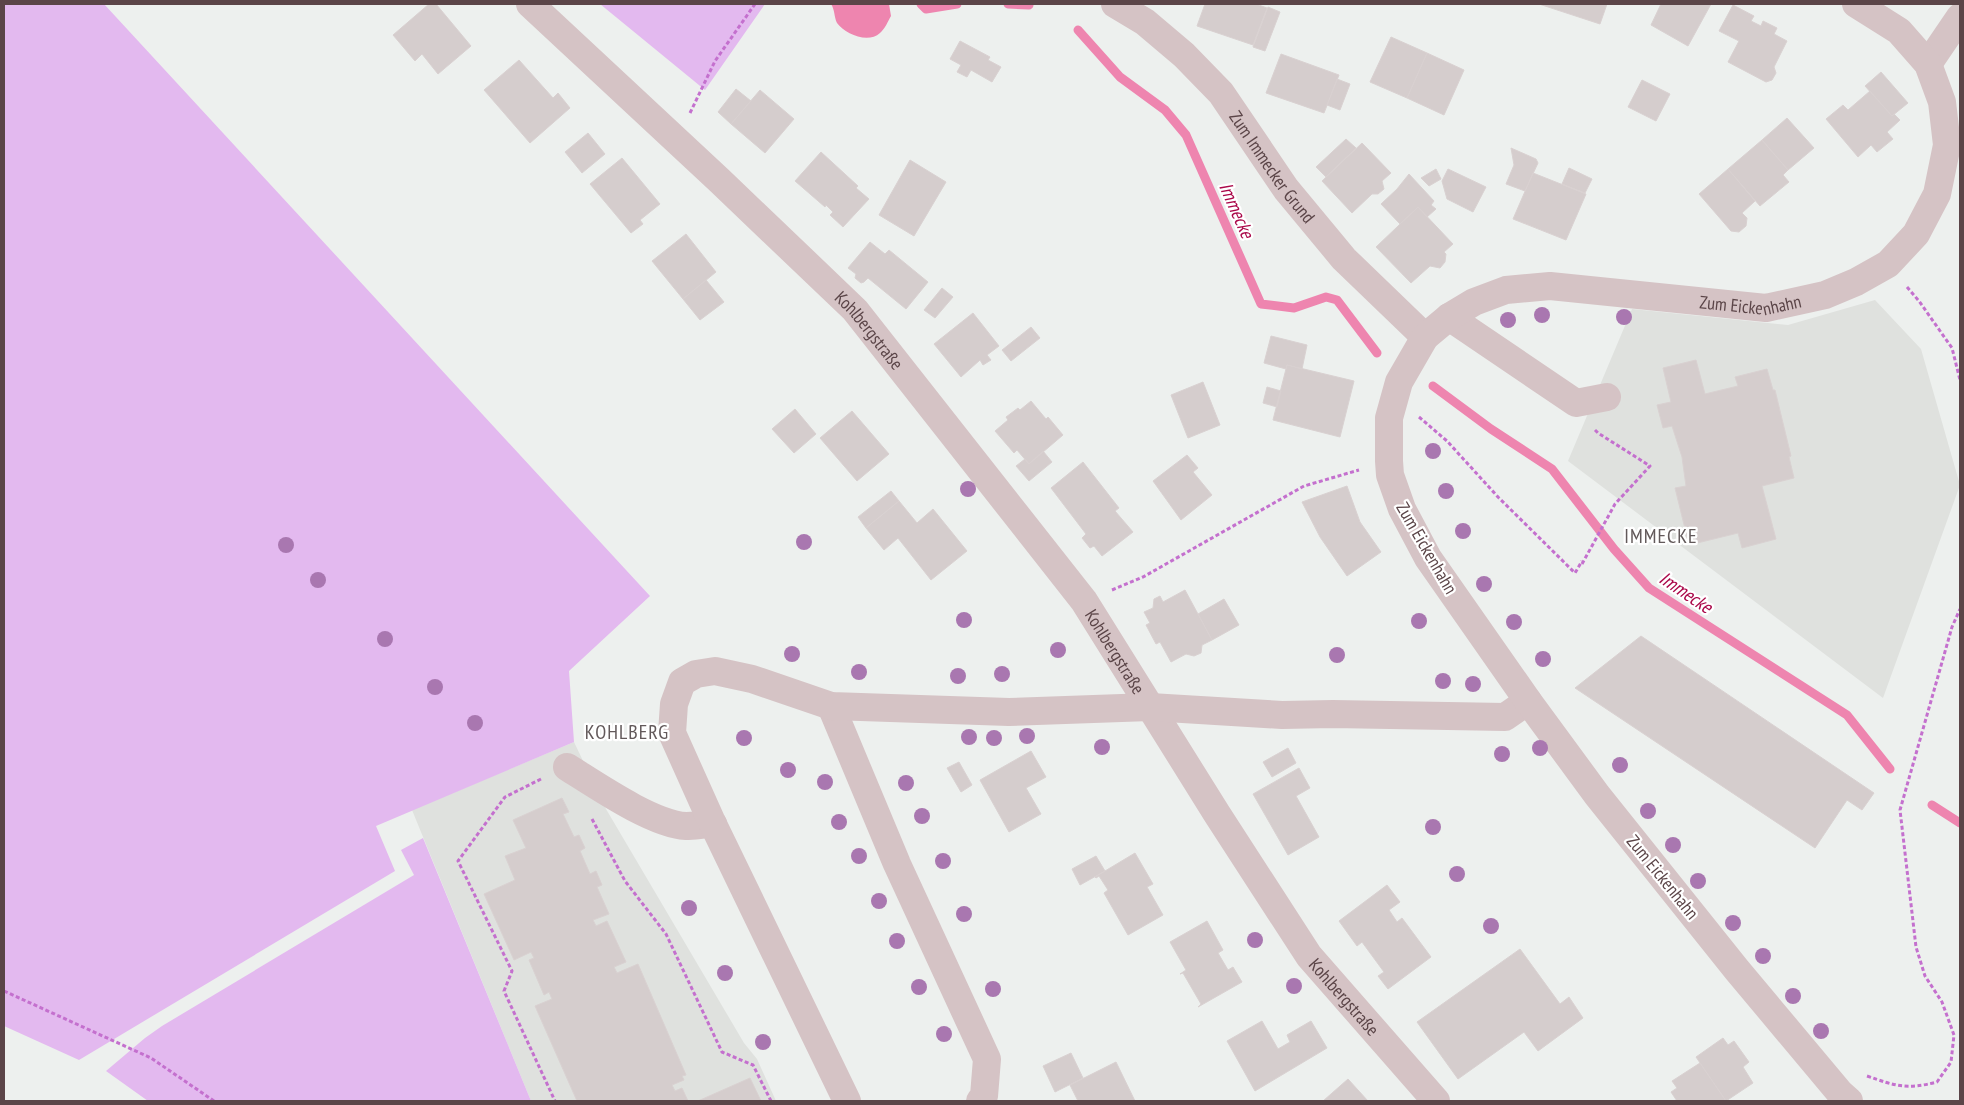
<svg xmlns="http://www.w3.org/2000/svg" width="1964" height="1105" viewBox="0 0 1964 1105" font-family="'PT Sans Narrow',sans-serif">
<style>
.education{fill:#dfe1de}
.green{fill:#e3b9ef}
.water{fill:#ee85af}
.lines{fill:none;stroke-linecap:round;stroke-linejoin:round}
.stream{stroke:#ee85af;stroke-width:9}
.building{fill:#d5cdcd;stroke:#d9d1d1}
.path{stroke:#c470ce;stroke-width:3;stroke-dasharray:4 2.5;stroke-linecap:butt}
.minor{stroke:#d5c3c5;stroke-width:28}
.tree{fill:#a977b0}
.labels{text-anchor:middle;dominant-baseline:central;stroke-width:4.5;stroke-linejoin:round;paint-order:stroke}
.street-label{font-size:18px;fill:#5b4548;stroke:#fff}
.water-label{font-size:19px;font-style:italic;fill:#aa0849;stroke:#fff}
.quarter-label{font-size:20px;letter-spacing:1px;fill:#62595a;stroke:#fff}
</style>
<rect width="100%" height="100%" fill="#edf0ee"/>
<path class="education" d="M1875,300L1921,349L1960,485L1883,698L1568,461L1632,309L1788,325Z
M574,742L606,809L744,1043L757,1059L776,1101H531L412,810Z"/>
<path class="green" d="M4,4H104L650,596L569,671L574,742L376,826L395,871L79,1060L4,1026Z
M600,4H765L705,90Z
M423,838L531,1101H148L106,1071L145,1038L162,1026L414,875L401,850Z"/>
<path class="water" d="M831,4H889L891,16C888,21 885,29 880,33C868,44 845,34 837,23C834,17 835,10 831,4Z"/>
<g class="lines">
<path class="stream" d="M921,4L926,9L957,4
M1008,4L1029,5
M1078,30L1120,77L1165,110L1186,135L1261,304L1294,308L1326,297L1337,300L1377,353
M1433,386L1491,429L1552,469L1614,549L1649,588L1847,715L1890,769
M1932,805L1960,823"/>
</g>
<path class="building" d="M429,4H436L471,46L438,74L422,54L415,61L393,35Z
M1205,4H1256L1267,8L1253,45L1197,26Z
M1539,4H1607L1600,24Z
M1661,4H1711L1688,46L1651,25Z
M1733,5L1754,16L1751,21L1761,26L1763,21L1777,28L1774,34L1787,41L1774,67L1776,73L1772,80L1766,82L1728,62L1739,41L1719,31Z
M1268,7L1280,12L1265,51L1253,47Z
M1391,37L1427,53L1407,98L1370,82Z
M960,41L990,57L988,60L1001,67L992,82L971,70L967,77L957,72L961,65L950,59Z
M1427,53L1464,70L1444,115L1407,98Z
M1281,54L1339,75L1324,113L1266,93Z
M519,60L553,98L558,93L570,108L530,143L484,90Z
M1881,72L1908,103L1892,116L1865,86Z
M1337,79L1350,84L1340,110L1327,105Z
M1642,80L1670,94L1656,121L1628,107Z
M736,89L751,101L731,124L718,112Z
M760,90L794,119L765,153L731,124Z
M1870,91L1892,116L1894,114L1900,120L1887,132L1893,139L1877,152L1871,145L1858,157L1826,119L1843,105L1848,110Z
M1787,118L1814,148L1788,170L1762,140Z
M588,133L605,154L582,173L565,152Z
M1346,139L1356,148L1326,177L1316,167Z
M1762,140L1788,170L1783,175L1789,182L1760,206L1728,169Z
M1362,143L1391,173L1382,181L1384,189L1378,194H1372L1352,213L1322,181Z
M1511,148L1536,159L1538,163L1525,191L1506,184L1514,165Z
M821,152L858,186L856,188L869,199L843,227L830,215L833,212L826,205L825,207L795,181Z
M622,158L660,204L640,220L643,224L631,233L590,184Z
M910,160L946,182L914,236L879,215Z
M1569,168L1592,179L1585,193L1562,184Z
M1436,169L1441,179L1429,186L1421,178Z
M1448,169L1486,187L1473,212L1447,199L1442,181Z
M1728,169L1755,201L1742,213L1747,218L1746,226L1739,232L1731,231L1699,194Z
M1533,173L1586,194L1566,240L1513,219Z
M1409,174L1434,201L1431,205L1436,209L1427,217L1418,207L1400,224L1381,204L1397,189Z
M1418,207L1453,244L1444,252L1446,254L1445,262L1440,268L1430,266L1411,283L1376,247Z
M686,234L716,272L683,299L652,261Z
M870,242L885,254L889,250L928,282L906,309L868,278L864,282L861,283L855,278L856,274L848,268Z
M706,280L724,302L700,320L683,299Z
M942,288L953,297L935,318L924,310Z
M973,313L999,346L987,355L991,360L983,365L980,360L961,377L934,344Z
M1031,327L1040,338L1011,361L1002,350Z
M1271,336L1307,345L1302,369L1287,365L1286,369L1264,363Z
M1696,360L1705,394L1738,386L1735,377L1767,369L1773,390H1775L1791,456L1789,457L1794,478L1762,486L1776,539L1742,548L1738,533L1689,545L1675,488L1686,486L1682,457L1672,426L1663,428L1657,405L1671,402L1663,368Z
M1287,365L1354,381L1340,437L1273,420Z
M1203,382L1220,425L1188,438L1171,395Z
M1267,387L1281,391L1277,407L1263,403Z
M1031,401L1046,419L1048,417L1063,435L1029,464L1017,450L1014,453L995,431L1008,420L1006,417L1018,408L1020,410Z
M795,409L816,434L794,453L772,429Z
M852,411L889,454L857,481L820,438Z
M1043,451L1052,462L1029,481L1016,466L1025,459L1029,464Z
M1187,455L1198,468L1193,472L1212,495L1181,520L1153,481Z
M1083,462L1119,508L1115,511L1133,532L1102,556L1094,546L1090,548L1082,538L1086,534L1051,488Z
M1347,486L1360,522L1381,552L1347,576L1320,537L1302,502Z
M891,491L899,501L866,528L858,517Z
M899,501L917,523L933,509L967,551L931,580L898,538L884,550L866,528Z
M1185,590L1212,640L1202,645L1201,653L1194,656L1186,654L1171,662L1160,642L1156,644L1146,625L1150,623L1144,612L1153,608L1154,599L1160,596L1163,602Z
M1224,599L1239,625L1212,640L1198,614Z
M1641,636L1874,793L1862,810L1847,800L1815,848L1575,688Z
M1288,748L1296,763L1272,777L1263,762Z
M1031,751L1046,777L1026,788L1041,814L1009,832L980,780Z
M959,762L972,785L961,792L947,768Z
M1299,768L1310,788L1296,796L1319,837L1288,855L1253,794Z
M562,798L569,812L563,814L574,837L579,835L585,848L580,851L590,874L596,871L602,885L597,887L609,914L593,920L596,926L607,921L626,962L614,967L617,973L638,964L686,1075L682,1076L684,1080L672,1085L675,1091L682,1088L688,1101H577L535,1006L552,999L549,992L544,995L529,960L534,958L531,952L514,960L484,894L515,880L505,856L526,848L513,820Z
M1135,853L1153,884L1147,887L1163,915L1128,935L1104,893L1108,890L1099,876L1096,878L1095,877Z
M1096,856L1105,871L1080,885L1072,869Z
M1387,885L1400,902L1389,910L1397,922L1402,918L1431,957L1388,989L1378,976L1384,972L1362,942L1357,946L1339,921Z
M1207,921L1223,950L1218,953L1228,970L1233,967L1242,982L1198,1007L1201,1004L1183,973L1180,974L1186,970L1170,942Z
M1520,949L1560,1004L1569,997L1583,1018L1538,1051L1524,1032L1458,1079L1417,1022Z
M1262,1021L1278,1049L1290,1042L1287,1035L1311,1021L1327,1048L1255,1091L1227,1041Z
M1723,1038L1728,1045L1734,1041L1749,1062L1743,1067L1753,1083L1726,1101L1696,1057Z
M1071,1053L1083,1078L1055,1092L1043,1066Z
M1116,1062L1135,1101H1078L1070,1085Z
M1700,1063L1726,1101H1727H1677L1671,1092L1677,1088L1672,1081Z
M750,1078L761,1101H698Z
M1348,1079L1368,1101H1323Z"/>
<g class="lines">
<path class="path" d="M690,113L715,61L755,4
M1907,287L1919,301L1952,348L1960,380
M1419,417L1447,441L1498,497L1575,573L1582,561
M1582,564L1615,504L1650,466L1598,433L1595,430
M1112,590L1143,577L1304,486L1359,470
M541,779L505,797L458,861L512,971L504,991L555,1101
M592,819L625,881L666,934L722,1052L753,1065L771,1101
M4,991L151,1058L214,1101
M1867,1076C1896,1086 1906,1090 1937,1082L1951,1062L1954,1035L1942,1002L1925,976L1916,947L1900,810L1952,627L1960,609"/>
<g class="minor">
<path id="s1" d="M530,4L719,180L855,310L1084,601L1217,814L1309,956L1436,1101"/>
<path id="s2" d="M1115,4L1145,22L1184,55L1221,93L1286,189L1344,259L1425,337"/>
<path d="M1928,64L1960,17"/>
<path d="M1449,317L1576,403L1607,397"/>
<path d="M831,706L897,864L987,1059L984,1096L980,1101"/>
<path d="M567,767C596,785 652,824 686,826C695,826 704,824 713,824"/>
<path d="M847,1101L711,820L672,733L674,704L682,682L696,674L715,671L752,679L831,706L1009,712L1150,707L1282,715L1333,714L1505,717L1528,701"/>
<path id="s3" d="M1849,1101L1840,1093L1737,970L1597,795L1528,701L1428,558L1402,509L1390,475L1389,461V418L1399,382L1425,337L1449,317L1474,302L1506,290L1550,286L1766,308L1825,295L1856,282L1888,264L1916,234L1937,194L1947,145L1942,102L1928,64L1899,31L1856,4"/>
</g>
</g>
<g class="tree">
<circle cx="1542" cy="315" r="8"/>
<circle cx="1624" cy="317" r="8"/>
<circle cx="1508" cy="320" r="8"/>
<circle cx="1433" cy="451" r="8"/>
<circle cx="968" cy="489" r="8"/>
<circle cx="1446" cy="491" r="8"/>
<circle cx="1463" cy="531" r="8"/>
<circle cx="804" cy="542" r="8"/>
<circle cx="286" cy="545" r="8"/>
<circle cx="318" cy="580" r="8"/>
<circle cx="1484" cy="584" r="8"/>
<circle cx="964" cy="620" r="8"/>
<circle cx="1419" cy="621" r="8"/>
<circle cx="1514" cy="622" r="8"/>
<circle cx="385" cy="639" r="8"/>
<circle cx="1058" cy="650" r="8"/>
<circle cx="792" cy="654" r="8"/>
<circle cx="1337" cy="655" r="8"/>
<circle cx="1543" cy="659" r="8"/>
<circle cx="859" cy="672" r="8"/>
<circle cx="1002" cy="674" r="8"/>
<circle cx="958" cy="676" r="8"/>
<circle cx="1443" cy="681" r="8"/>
<circle cx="1473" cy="684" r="8"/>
<circle cx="435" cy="687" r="8"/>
<circle cx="475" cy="723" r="8"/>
<circle cx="1027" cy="736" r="8"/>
<circle cx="969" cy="737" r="8"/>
<circle cx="744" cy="738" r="8"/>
<circle cx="994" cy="738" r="8"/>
<circle cx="1102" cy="747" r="8"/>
<circle cx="1540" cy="748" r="8"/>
<circle cx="1502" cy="754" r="8"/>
<circle cx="1620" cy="765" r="8"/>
<circle cx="788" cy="770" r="8"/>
<circle cx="825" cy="782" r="8"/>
<circle cx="906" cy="783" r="8"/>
<circle cx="1648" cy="811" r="8"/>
<circle cx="922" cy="816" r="8"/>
<circle cx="839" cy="822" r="8"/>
<circle cx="1433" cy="827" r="8"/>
<circle cx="1673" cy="845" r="8"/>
<circle cx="859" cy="856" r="8"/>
<circle cx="943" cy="861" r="8"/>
<circle cx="1457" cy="874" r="8"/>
<circle cx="1698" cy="881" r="8"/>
<circle cx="879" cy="901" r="8"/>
<circle cx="689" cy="908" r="8"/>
<circle cx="964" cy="914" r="8"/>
<circle cx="1733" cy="923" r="8"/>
<circle cx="1491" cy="926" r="8"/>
<circle cx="1255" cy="940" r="8"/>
<circle cx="897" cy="941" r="8"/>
<circle cx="1763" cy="956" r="8"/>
<circle cx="725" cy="973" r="8"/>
<circle cx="1294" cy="986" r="8"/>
<circle cx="919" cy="987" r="8"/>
<circle cx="993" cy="989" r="8"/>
<circle cx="1793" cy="996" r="8"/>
<circle cx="1821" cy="1031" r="8"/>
<circle cx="944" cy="1034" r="8"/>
<circle cx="763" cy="1042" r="8"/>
</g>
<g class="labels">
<g class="street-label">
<text stroke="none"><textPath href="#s2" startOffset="229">Zum Immecker Grund</textPath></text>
<text stroke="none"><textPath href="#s3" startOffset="1266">Zum Eickenhahn</textPath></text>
<text stroke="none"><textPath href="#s1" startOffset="471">Kohlbergstraße</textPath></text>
<text transform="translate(1427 548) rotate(60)">Zum Eickenhahn</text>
<text stroke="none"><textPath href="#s1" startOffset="876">Kohlbergstraße</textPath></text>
<text transform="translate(1663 877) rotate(51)">Zum Eickenhahn</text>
<text stroke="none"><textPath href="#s1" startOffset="1291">Kohlbergstraße</textPath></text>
</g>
<g class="water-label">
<text transform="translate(1237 210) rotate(66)">Immecke</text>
<text transform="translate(1686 592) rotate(34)">Immecke</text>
</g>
<g class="quarter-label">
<text x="1661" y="536">IMMECKE</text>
<text x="627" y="732">KOHLBERG</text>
</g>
</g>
<rect width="1964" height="1105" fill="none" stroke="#5b4548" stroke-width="10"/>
</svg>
